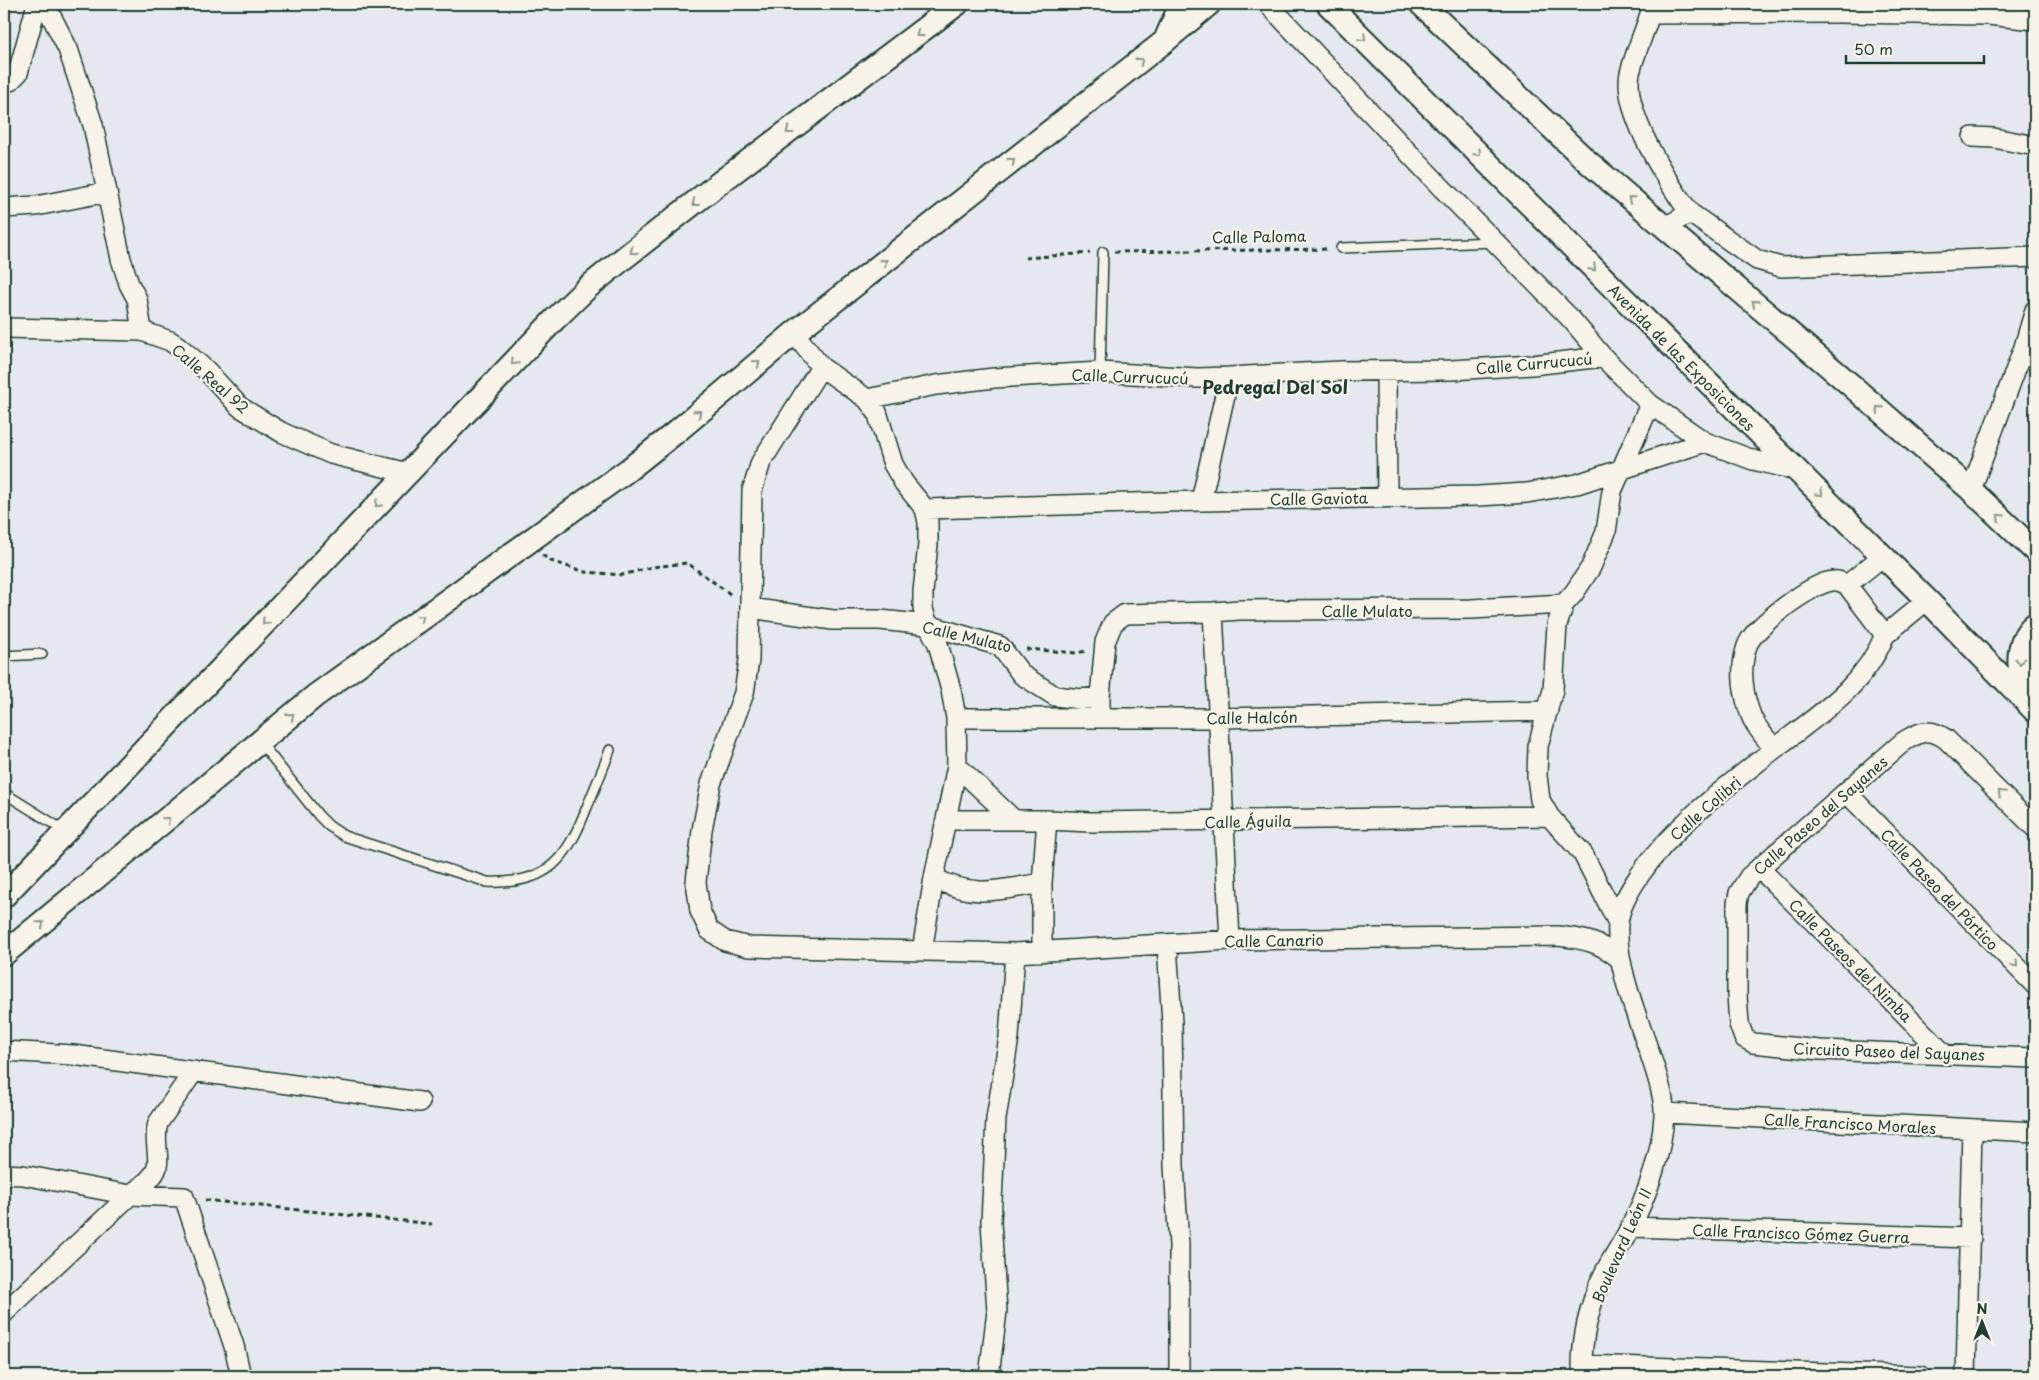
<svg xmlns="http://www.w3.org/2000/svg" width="2039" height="1380" viewBox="0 0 2039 1380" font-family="'Playpen Sans',sans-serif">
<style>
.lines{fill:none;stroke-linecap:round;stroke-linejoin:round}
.service-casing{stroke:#1f3d34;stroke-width:12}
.minor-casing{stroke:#1f3d34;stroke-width:22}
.tertiary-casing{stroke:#1f3d34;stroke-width:26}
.path{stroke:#1f3d34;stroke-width:3;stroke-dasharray:5 4;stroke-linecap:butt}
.service{stroke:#f7f3e8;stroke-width:9}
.minor{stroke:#f7f3e8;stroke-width:19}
.tertiary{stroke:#f7f3e8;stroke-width:22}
.oneway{stroke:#8b988e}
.labels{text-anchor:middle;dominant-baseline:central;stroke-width:4.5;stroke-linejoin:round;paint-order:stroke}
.street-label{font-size:15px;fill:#1f3d34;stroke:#f7f3e8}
.quarter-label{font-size:18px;font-weight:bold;fill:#1f3d34;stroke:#f7f3e8}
</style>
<rect width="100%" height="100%" fill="#e5e8ef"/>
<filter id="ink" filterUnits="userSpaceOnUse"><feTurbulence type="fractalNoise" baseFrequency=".02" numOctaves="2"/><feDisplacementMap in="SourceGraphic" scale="10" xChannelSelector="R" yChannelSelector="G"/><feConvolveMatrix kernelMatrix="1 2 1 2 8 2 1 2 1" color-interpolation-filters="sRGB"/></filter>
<g filter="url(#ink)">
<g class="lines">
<defs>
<path id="service" d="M1341,248L1494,242
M1100,372L1103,252
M4,656L42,654
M260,742L319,816L329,826L344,836L487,882C548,885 567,859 587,807C595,788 603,769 610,750
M4,793L65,831"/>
<path id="minor" d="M45,4L68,49L93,125L121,259L129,284L137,299L142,331
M1268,4L1440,186L1571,319L1603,357L1650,404L1705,442L1753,460L1796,470
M4,82L10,81L18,73L37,4
M1973,137L1994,138L2035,146
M4,208L36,206L107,192
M1690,213C1667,182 1622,111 1630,73C1635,53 1644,33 1650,14L1838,13L1988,15L2035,20
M1665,227L1690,213L1757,260L1781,267L2035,257
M4,328L142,331L170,341L179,347L206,370L240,407L281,432L331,454L408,473
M794,333L821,367L867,399L877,412L893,464L904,483L925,509L928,522V544L923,592V609L928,625L938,644L951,690L956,718L957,766L934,878L922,951
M821,367L761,462L752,491L749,660L744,693L711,784L702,830L696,882L700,911L709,930L725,941L749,947L1015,953L1230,940L1558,936C1585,939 1600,942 1620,959
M1386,372L1387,497
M867,399L936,385L994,378L1100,372L1197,378L1229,377L1341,371L1452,370L1532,365L1603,357
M1971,490L2024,347L2035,310
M1201,501L1229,377
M925,509L1201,501L1479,496L1527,493L1577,484L1705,442
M1847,585L1883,556
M750,608L833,620H880L928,625L1000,646L1022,675L1055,696L1081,699L1100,697V708
M1213,612L1230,940
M1885,635L1927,600
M1100,697L1105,642L1113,623L1125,614L1213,612L1239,610L1471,609L1564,604
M956,718H1218L1548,711
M957,766L1014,820
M1846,792L2035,985
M946,820H1047L1091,822L1549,816
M2035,828L1946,739C1929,727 1919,732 1903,742L1749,877L1739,893L1737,903V995L1739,1024L1744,1038L1753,1043L1820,1050L2035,1058
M1759,868L1842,950L1943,1053
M934,878C974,899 999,890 1042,883
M1618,923L1583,854L1549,816L1540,800L1537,776L1538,746L1553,690L1557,625L1564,604L1574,593L1591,567L1606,532L1612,491L1650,404
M1167,944L1172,1023L1174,1166L1179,1245V1376
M1042,952V883L1047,820
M4,1051L73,1055L420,1102
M1665,1113L2035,1132
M4,1174L23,1175L130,1195L184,1197L234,1346L241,1376
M1631,1227L1971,1238
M4,1313L130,1195C139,1188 154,1179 157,1167C160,1154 153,1140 158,1123L194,1071
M1582,1365L1921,1376
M989,1376L997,1311L991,1222L996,1119L1009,1037L1015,953
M1583,1376C1579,1347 1590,1300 1604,1274C1612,1258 1622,1244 1630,1228C1648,1194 1662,1153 1664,1115C1665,1099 1657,1075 1652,1060C1639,1021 1615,965 1618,924C1619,907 1630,890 1639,876C1674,825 1725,788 1773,750C1817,715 1862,690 1885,635L1847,585C1843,583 1839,580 1833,581C1813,582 1753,627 1747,646C1739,669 1743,696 1752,718C1757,729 1767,739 1774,749
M1966,1376L1972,1129"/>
<path id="tertiary" d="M1328,4L1927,600L2035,711
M1421,4L1588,162L1845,380L1971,490L2035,551
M1167,36L1181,4
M2027,703C2020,676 2011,644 2035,624
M4,896L555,319L587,288L624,258L718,184L957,4
M4,954L315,696L628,470L676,432L794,333L1165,41L1209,4"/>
</defs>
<use href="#service" class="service-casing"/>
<use href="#minor" class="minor-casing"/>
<use href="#tertiary" class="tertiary-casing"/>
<path class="path" d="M1114,252L1330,249
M1025,258L1090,253
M542,555L551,561L585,572L622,575L652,567L687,563L733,596
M1026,649L1077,653L1086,651
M205,1200L432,1224"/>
<use href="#service" class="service"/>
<use href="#minor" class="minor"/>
<use href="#tertiary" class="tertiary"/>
</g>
<defs><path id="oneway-chevron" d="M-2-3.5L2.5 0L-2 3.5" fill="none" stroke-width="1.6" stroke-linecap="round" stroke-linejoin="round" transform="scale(1.25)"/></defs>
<g class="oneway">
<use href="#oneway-chevron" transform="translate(919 34) rotate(142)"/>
<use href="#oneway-chevron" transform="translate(1363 38) rotate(45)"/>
<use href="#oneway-chevron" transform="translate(1140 61) rotate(-38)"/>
<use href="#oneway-chevron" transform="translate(789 131) rotate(143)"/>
<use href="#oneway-chevron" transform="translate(1478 153) rotate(45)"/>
<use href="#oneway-chevron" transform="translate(1012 161) rotate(-38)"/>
<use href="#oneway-chevron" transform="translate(1631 199) rotate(-140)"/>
<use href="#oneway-chevron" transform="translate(695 203) rotate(142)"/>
<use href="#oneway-chevron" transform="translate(633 251) rotate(142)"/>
<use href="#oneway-chevron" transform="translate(884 262) rotate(-39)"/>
<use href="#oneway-chevron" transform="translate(1593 268) rotate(45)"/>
<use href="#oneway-chevron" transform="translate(1755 303) rotate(-140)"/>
<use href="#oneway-chevron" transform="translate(514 362) rotate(134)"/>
<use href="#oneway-chevron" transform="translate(757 363) rotate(-40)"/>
<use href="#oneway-chevron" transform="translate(1879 409) rotate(-139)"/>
<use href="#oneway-chevron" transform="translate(698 413) rotate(-40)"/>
<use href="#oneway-chevron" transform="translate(1820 493) rotate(45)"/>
<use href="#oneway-chevron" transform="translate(378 504) rotate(134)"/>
<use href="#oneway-chevron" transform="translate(2000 517) rotate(-136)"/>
<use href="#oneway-chevron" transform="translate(421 618) rotate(-36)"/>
<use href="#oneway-chevron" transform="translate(265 622) rotate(134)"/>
<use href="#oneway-chevron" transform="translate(2020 661) rotate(89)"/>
<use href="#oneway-chevron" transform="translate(291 716) rotate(-40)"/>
<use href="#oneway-chevron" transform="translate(2001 793) rotate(-135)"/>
<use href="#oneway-chevron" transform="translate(167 820) rotate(-40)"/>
<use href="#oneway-chevron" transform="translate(41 924) rotate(-39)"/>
<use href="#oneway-chevron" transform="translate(2015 964) rotate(46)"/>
</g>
</g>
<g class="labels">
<g class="street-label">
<text transform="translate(1259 236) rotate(-1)">Calle Paloma</text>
<text transform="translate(1682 357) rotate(45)">Avenida de las Exposiciones</text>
<text transform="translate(1534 363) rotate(-5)">Calle Currucucú</text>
<text transform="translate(1130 376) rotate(2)">Calle Currucucú</text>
<text transform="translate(211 378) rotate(41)">Calle Real 92</text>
<text transform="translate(1319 498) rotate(-1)">Calle Gaviota</text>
<text x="1367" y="610">Calle Mulato</text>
<text transform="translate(967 636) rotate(13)">Calle Mulato</text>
<text transform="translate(1252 717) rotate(-1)">Calle Halcón</text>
<text transform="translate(1705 808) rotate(-41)">Calle Colibri</text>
<text transform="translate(1820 815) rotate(-41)">Calle Paseo del Sayanes</text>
<text transform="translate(1248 821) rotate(-1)">Calle Águila</text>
<text transform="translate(1940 889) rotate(46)">Calle Paseo del Pórtico</text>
<text transform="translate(1274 940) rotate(-1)">Calle Canario</text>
<text transform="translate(1851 960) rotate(45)">Calle Paseos del Nimba</text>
<text transform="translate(1889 1051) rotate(2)">Circuito Paseo del Sayanes</text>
<text transform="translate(1850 1123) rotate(3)">Calle Francisco Morales</text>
<text transform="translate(1801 1233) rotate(2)">Calle Francisco Gómez Guerra</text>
<text transform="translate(1621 1245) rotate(-66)">Boulevard León II</text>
</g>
<g class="quarter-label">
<text x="1275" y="386">Pedregal Del Sol</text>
</g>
</g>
<rect width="2039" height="1380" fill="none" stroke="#f7f3e8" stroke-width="20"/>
<rect x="10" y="10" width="2019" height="1360" fill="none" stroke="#1f3d34" stroke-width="2" filter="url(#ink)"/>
<g transform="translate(1982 1322)" stroke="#f7f3e8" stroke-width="4" paint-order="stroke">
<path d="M0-4L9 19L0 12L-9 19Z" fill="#1f3d34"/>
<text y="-8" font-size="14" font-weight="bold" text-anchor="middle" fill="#1f3d34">N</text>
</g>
<path d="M1846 55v8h138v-8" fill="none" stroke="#1f3d34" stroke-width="2.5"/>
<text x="1854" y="55" font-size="15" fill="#1f3d34" stroke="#f7f3e8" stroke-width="4" paint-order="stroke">50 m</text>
</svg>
